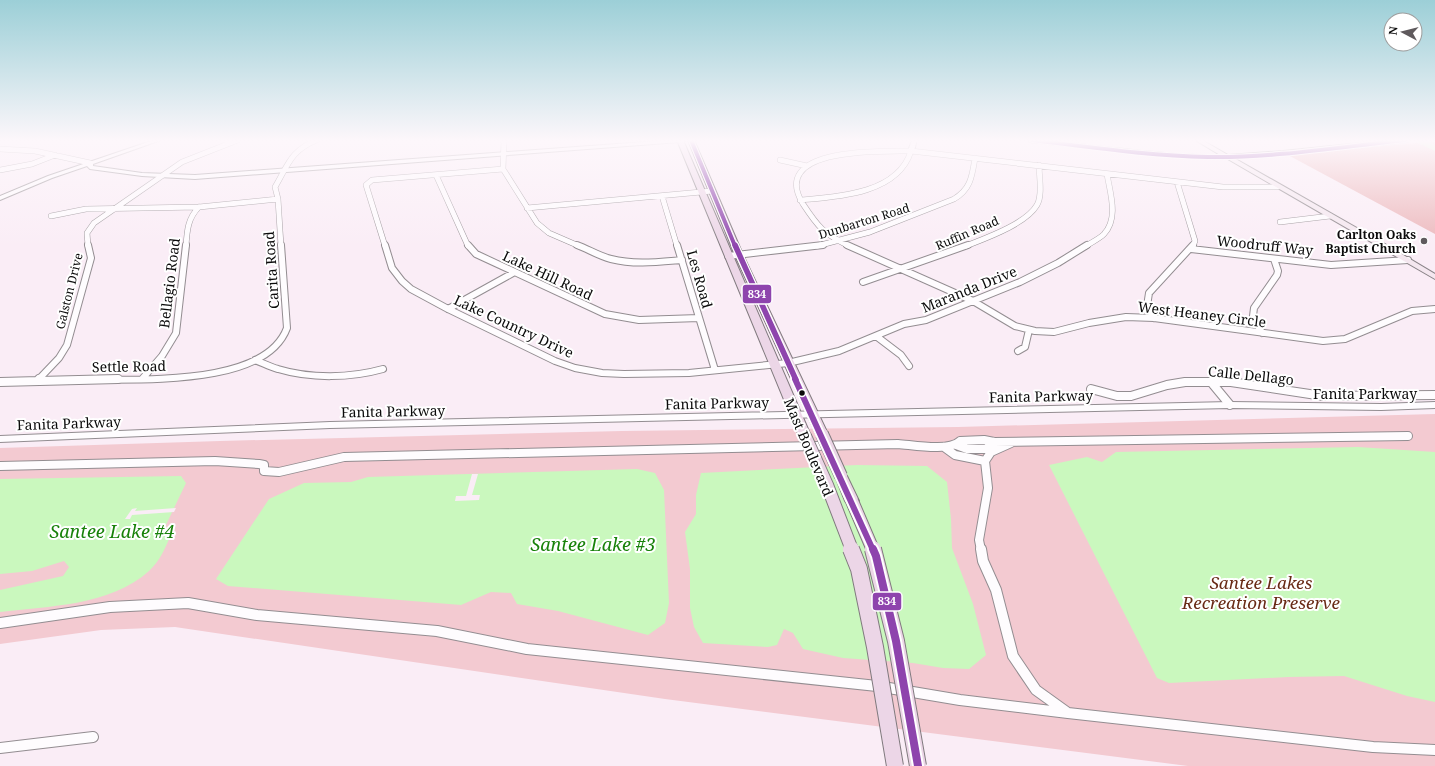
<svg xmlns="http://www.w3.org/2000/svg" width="1435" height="766" viewBox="0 0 1435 766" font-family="'Noto Serif',serif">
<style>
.green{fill:#f3cad1}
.forest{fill:#ecb8bc}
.water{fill:#caf8be}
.pier{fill:#faedf6}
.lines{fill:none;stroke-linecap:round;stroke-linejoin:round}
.river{fill:#caf8be;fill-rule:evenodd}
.minor-far3-casing{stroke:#938d91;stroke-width:6}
.minor-far2-casing{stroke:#938d91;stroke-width:8}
.minor-far1-casing{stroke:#938d91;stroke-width:10}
.minor-casing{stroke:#938d91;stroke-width:12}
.tertiary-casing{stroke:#938d91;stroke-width:2}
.secondary-casing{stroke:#898387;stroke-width:2}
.primary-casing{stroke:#807a7e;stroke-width:2}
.minor-far3{stroke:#fefcfe;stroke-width:5}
.minor-far2{stroke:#fefcfe;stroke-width:6}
.minor-far1{stroke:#fefcfe;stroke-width:8}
.minor{stroke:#fefcfe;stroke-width:10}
.tertiary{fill:#fefcfe;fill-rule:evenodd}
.secondary{fill:#f4e7ef;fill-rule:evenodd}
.primary{fill:#ecd6e7;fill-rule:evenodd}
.primary-bridge-far1-casing{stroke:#807a7e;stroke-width:14;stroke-linecap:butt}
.primary-bridge-casing{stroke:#807a7e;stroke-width:18;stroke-linecap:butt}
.primary-bridge-far1{stroke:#ecd6e7;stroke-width:12}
.primary-bridge{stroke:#ecd6e7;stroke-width:16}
.bus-1-far3-casing{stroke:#fff;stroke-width:6}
.bus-1-far2-casing{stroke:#fff;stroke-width:8}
.bus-1-far1-casing{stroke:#fff;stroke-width:10}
.bus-1-casing{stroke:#fff;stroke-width:12}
.bus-1-far3{stroke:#8e44ad;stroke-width:4}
.bus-1-far2{stroke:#8e44ad;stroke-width:5.5}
.bus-1-far1{stroke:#8e44ad;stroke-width:6}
.bus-1{stroke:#8e44ad;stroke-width:8}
.poi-dot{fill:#5f5a5d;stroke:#fff;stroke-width:1.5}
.bus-dot{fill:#0b0b0b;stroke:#fff;stroke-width:1.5}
.labels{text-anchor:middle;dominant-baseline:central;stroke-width:4;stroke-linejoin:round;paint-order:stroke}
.far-street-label{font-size:12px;fill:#0b0b0b;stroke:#fff}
.far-poi-label{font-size:12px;font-weight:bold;fill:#0b0b0b;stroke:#fff;text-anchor:end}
.street-label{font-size:14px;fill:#0b0b0b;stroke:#fff}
.near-park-label{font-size:17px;font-style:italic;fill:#682a15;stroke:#fff}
.near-water-label{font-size:18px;font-style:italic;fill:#18820a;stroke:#fff}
.line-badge{stroke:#fff;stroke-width:1.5}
.badge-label{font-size:11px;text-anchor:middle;font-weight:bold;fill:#fff}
</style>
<rect width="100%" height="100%" fill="#faedf6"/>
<path class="green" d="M1435,414V766H1188L665,699L175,627L101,630L0,644V448L220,441L622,431L958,427Z"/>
<path class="forest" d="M1435,141V234L1288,155Z"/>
<path class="water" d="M1358,447L1435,452V702L1407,696L1344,676L1288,677L1169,683L1157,678L1049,465L1087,457L1102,462L1116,452Z
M857,465L927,466L947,482L951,519L952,548L973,604L986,655L969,669L943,668L913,663L843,658L803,649L793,633L784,629L777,645L768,647L703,643L694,627L690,608V569L685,532L696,514V495L701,473Z
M637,469L655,473L664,490L669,603L665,623L648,635L558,611L517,604L511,593L491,592L461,605L228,586L216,579L269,499L304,483L351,482L368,477Z
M181,476L186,483L165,527L171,535C165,548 160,561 149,571C110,606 49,606 0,612V590L63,576L69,567L64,561L32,571L0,574V479Z"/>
<path class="pier" d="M472,474H478L472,495H480L479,500L455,501L456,496H466Z
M137,508L135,511L176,508L174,512L132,515L130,519H125L132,509Z"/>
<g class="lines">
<path class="river" d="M1412,140H1424L1435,145V151Z"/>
<defs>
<path id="minor-far3" d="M504,140L503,169L537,223L549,233L579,246
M0,149L35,151L90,163
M780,160L807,166
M0,170L32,164L55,155
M436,175L468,246
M1177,182L1195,241L1193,246
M662,196L677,246
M800,200C837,197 898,194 911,151
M527,208L712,191
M51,216L86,209L199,207L278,199
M1280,222L1330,216
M88,246L87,233L94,223L182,162L238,140
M186,246C187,230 188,218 199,207
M281,246L278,199L275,187C288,165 291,150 317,140
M385,246L366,185L372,180L503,169
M817,246L870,232L954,199C971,189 972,176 975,158
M849,246C824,234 818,227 803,204C768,147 882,151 911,151L1223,187H1278
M966,246C986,238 1026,224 1037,205C1043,195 1039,176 1039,165
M1086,246C1092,242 1099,239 1104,234C1119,218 1110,193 1107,174"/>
<path id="minor-far2" d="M385,245L392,268L402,281L411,289L448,309L555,361L575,368L602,373L624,374L689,373L788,363L839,351L904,324L926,320L1020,282L1058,263L1087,245
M468,245L476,254L605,314L639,320L699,318
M577,245C588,249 599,256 611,259C634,265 658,262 682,260
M677,245L715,370
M847,245L973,301L1015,326L1035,331L1054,332L1089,323L1126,317L1154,318L1323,341L1345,339L1412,311L1435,309
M1191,249L1331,265L1408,260
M728,256L823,245
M863,282L968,245
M448,309L513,273
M1154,318L1147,306L1149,293L1193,245
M1262,333L1253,316L1254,308L1277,275L1278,271L1274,259
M876,336L901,355L909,366
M1018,351L1025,347L1029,330
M255,360C263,363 270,367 278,369C311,379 351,378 383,369
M142,379L162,356L176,333L186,245
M38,380L59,358L67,345L91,258L88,245
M84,380C136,378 265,388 287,328L281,245"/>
<path id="minor-far1" d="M37,381L39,379
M0,382L118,379
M1211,382L1230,405
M1091,389L1117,396H1131L1167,385L1185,382H1231L1323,396L1435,395
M956,445L967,449H986L994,442
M944,447L955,455L985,461L988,488L979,540L981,550
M985,461L991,452L1011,443
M0,466L215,461L259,464L264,465V471L279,472L344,457L898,444C913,445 949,452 960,441L984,440L994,442L1408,436"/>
<path id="minor" d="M981,549L983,561L996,590L1013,656L1036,690L1068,713L1373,747L1435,750
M0,623L110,607L188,603L257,615L437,631L527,649L877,686L960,700L1068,713
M0,748L93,737"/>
<path id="tertiary" d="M154,140H161L93,164V166L142,173L195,175L671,140L682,141L680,142L195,179L142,176L90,169L87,166L52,178L0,200V196L48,176Z
M912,140H917L914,151L911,153L908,151Z
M1230,402L1381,404L1435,402V408L1381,410L1230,408L330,428L0,442V436L330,422Z"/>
<path id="secondary" d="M678,140H690L678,142Z
M1027,140C1053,140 1078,144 1104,147C1142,151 1181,156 1220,155L1195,140H1202L1228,155L1283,151L1388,140H1410L1407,142L1283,155L1234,158L1385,244L1435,274V279L1226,158L1163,156L1030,142Z"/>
<path id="primary" d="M677,140H683L811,436L809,439H801L799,436Z
M688,140H694L743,255L828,434L826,437H818L816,434L735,255Z
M841,471L845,473L847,476L859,501L857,504L852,506L847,504L845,501L835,476L837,473Z"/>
</defs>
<use href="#minor-far3" class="minor-far3-casing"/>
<use href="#minor-far2" class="minor-far2-casing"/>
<use href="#minor-far1" class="minor-far1-casing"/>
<use href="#minor" class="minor-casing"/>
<use href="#tertiary" class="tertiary-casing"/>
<use href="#secondary" class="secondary-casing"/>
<use href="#primary" class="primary-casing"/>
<use href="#minor-far3" class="minor-far3"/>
<use href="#minor-far2" class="minor-far2"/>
<use href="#minor-far1" class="minor-far1"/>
<use href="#minor" class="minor"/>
<use href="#tertiary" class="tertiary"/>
<use href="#secondary" class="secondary"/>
<use href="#primary" class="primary"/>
<defs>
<path id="primary-bridge-far1" d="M822,434L841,476
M805,436L827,485L852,550
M852,501L873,550"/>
<path id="primary-bridge" d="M851,549L859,569L875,647L895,766
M873,549L896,641L918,766"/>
</defs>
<use href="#primary-bridge-far1" class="primary-bridge-far1-casing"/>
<use href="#primary-bridge" class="primary-bridge-casing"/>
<use href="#primary-bridge-far1" class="primary-bridge-far1"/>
<use href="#primary-bridge" class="primary-bridge"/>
<defs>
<path id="bus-1-far3" d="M691,140L735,246
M1032,140C1090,147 1149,156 1208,157C1274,158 1340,147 1405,140"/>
<path id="bus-1-far2" d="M735,245L796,380"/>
<path id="bus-1-far1" d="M795,379L873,550"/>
<path id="bus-1" d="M873,549L876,556L896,641L918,766"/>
</defs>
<use href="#bus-1-far3" class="bus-1-far3-casing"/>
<use href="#bus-1-far2" class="bus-1-far2-casing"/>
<use href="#bus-1-far1" class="bus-1-far1-casing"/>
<use href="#bus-1" class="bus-1-casing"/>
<use href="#bus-1-far3" class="bus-1-far3"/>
<use href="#bus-1-far2" class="bus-1-far2"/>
<use href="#bus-1-far1" class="bus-1-far1"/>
<use href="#bus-1" class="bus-1"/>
</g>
<linearGradient id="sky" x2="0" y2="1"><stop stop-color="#9ccfd7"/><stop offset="0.57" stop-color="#fdf7fb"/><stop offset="1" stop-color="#fdf7fb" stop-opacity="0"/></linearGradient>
<rect width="1435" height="247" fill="url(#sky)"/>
<circle class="poi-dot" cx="1424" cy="241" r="4"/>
<circle class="bus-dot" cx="802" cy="393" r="3.5"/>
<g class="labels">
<g class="far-street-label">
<text transform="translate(864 221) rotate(-17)">Dunbarton Road</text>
<text transform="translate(967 233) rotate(-23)">Ruffin Road</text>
<text transform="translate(69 291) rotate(-76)">Galston Drive</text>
</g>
<g class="far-poi-label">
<text x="1416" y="234">Carlton Oaks<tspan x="1416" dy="14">Baptist Church</tspan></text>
</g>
<g class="street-label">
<text transform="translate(1265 245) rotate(6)">Woodruff Way</text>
<text transform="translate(271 270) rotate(-94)">Carita Road</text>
<text transform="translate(548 275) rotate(25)">Lake Hill Road</text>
<text transform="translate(700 279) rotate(74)">Les Road</text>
<text transform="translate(169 283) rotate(-83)">Bellagio Road</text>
<text transform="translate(969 289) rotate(-22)">Maranda Drive</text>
<text transform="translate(1202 314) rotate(7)">West Heaney Circle</text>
<text transform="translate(514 326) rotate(25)">Lake Country Drive</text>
<text transform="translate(129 366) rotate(-1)">Settle Road</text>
<text transform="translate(1251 375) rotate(6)">Calle Dellago</text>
<text x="1365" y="393">Fanita Parkway</text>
<text transform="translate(1041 396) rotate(-1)">Fanita Parkway</text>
<text transform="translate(717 403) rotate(-1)">Fanita Parkway</text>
<text transform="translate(393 411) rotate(-1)">Fanita Parkway</text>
<text transform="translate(69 423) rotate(-2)">Fanita Parkway</text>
<text transform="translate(809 447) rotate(67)">Mast Boulevard</text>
</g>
<g class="near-park-label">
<text x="1261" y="582">Santee Lakes<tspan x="1261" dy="20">Recreation Preserve</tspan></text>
</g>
<g class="near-water-label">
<text x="112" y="531">Santee Lake #4</text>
<text x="593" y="544">Santee Lake #3</text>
</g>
</g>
<g class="line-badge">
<rect x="742" y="284" width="30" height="20" rx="4" fill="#8e44ad"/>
<rect x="872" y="592" width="30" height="19" rx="4" fill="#8e44ad"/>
</g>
<g class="badge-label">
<text x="757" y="298">834</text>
<text x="887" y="605">834</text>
</g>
<g transform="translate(1403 32) rotate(277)"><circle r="19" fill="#ffffff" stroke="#9d9d9d"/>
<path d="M0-3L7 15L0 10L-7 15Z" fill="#5f5a5d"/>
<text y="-6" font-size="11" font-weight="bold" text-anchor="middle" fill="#0b0b0b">N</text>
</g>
</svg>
